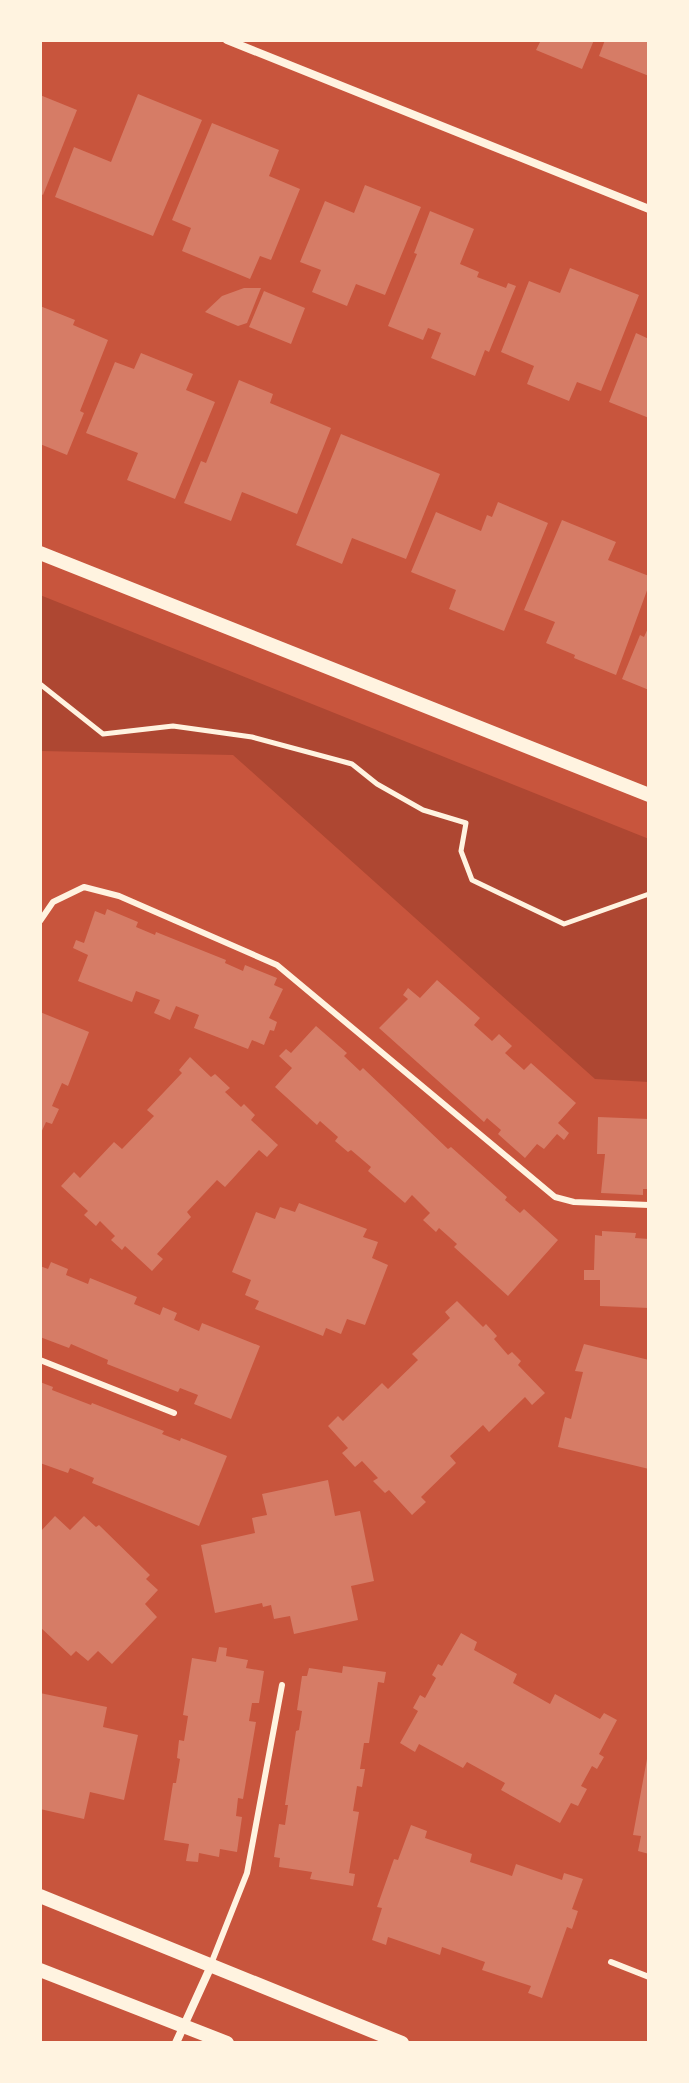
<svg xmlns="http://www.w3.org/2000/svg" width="689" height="2083" viewBox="0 0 689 2083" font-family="Lato,sans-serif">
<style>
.green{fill:#ae4732}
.building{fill:#d67c66}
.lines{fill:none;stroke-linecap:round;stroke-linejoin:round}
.path{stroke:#fff3e0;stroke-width:5}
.service{stroke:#fff3e0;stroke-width:6}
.minor{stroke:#fff3e0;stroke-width:8}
.tertiary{stroke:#fff3e0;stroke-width:14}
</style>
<rect width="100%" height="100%" fill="#c8553d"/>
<path class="green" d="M40,595L649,839V1082L595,1079L233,755L40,751Z"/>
<path class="building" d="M541,40H594L582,69L536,50Z
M605,40H649V76L599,56Z
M138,94L202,120L153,236L55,197L74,147L111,162Z
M40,95L77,110L43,195L40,193Z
M212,123L279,150L269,176L300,189L271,260L260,256L250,279L182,251L191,228L172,220Z
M365,185L421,207L385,295L356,284L347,306L312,292L321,270L300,262L325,201L354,213Z
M430,211L474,229L460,264L479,272L477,277L506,288L508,283L516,286L489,352L485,350L475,376L431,358L441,333L428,328L423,340L388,326L417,254L414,253Z
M570,268L639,295L601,391L577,382L569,401L527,384L534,366L501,352L529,281L560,293Z
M244,288H261L247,323L238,326L205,312L222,296Z
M264,291L305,308L291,344L249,327Z
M40,306L75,320L73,325L108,340L80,411L84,413L67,455L40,444Z
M636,333L649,339V418L609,402Z
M141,353L193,374L186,390L215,402L175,499L127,480L138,453L86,433L115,362L134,369Z
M239,380L273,394L270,403L331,428L297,514L242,492L231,521L184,503L201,461L206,463Z
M341,434L440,474L406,559L352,538L342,564L296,545Z
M498,502L548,523L504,631L449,609L456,590L411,572L436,512L481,531L487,515L492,517Z
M562,520L616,542L608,560L649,576V585L616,675L574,658L575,655L546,643L555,622L524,610Z
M649,626V690L622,679L640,635L644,637Z
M107,909L138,922L136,927L155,935L156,932L226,960L225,963L243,971L245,965L277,978L274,985L283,989L269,1018L277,1022L274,1031L270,1030L264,1045L252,1040L248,1049L194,1028L199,1015L176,1006L170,1020L154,1013L160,1000L136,991L132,1002L78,981L88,955L73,948L76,940L84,943L95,911L105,915Z
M437,980L480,1018L474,1025L492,1041L499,1034L512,1046L505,1053L524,1070L531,1063L576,1103L558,1123L569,1133L564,1140L557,1134L544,1149L537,1144L525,1158L498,1134L501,1130L487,1118L484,1122L379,1028L408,999L403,995L408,988L420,998Z
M40,1012L89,1032L68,1086L62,1083L52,1106L59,1109L52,1124L46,1122L40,1135Z
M316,1026L347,1053L344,1056L360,1071L363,1068L448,1149L451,1147L507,1197L505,1200L520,1213L524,1209L558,1240L508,1296L454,1247L457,1244L439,1228L436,1232L423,1220L430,1213L412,1195L405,1203L368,1171L371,1167L351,1150L348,1152L335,1141L338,1137L320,1121L317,1125L275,1087L292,1068L279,1056L286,1049L291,1053Z
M190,1057L211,1077L215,1074L230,1088L225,1092L241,1107L244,1104L255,1115L251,1120L278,1145L267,1157L259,1150L225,1187L217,1180L187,1212L191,1217L157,1254L163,1259L152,1271L125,1246L122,1250L111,1240L115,1236L100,1221L96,1226L84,1215L88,1211L61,1186L74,1172L80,1178L114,1142L122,1149L154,1116L147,1110L182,1073L179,1070Z
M598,1117L649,1119V1189H643V1195L601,1193L605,1154H597Z
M299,1203L367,1229L363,1237L378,1242L372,1258L388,1265L365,1325L347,1319L341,1334L326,1328L323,1336L255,1309L259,1301L245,1295L251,1280L232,1272L256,1212L275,1219L280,1207L295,1212Z
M602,1231L636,1233L635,1238L649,1239V1308L600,1306V1280H584V1270H594L595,1235L602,1236Z
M51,1262L68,1269L66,1275L88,1284L90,1278L137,1297L134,1304L160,1315L163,1307L177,1313L174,1320L199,1331L202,1323L260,1346L231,1419L194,1404L198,1395L180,1388L178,1392L107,1364L108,1360L71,1344L69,1348L40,1337V1266L48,1269Z
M457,1301L483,1327L486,1324L497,1336L494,1339L508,1355L512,1352L521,1361L518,1365L545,1393L532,1405L525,1397L489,1432L483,1425L450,1456L456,1463L421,1497L426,1502L412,1515L389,1490L385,1493L373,1481L378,1478L362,1461L355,1467L342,1453L348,1448L328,1426L338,1416L343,1421L382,1383L388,1389L418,1360L412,1354L450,1318L445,1312Z
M584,1344L649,1360V1469L558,1447L565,1417L571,1419L583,1372L575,1371Z
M40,1382L53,1387L52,1390L91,1405L92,1403L164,1431L162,1434L180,1441L181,1438L227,1456L199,1526L92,1483L94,1478L70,1468L68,1473L40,1463Z
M328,1480L335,1516L360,1511L374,1581L351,1586L358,1620L294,1634L290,1616L274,1619L271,1605L263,1607L262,1603L215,1613L201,1545L255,1533L252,1518L267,1515L262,1494Z
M55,1516L70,1530L84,1516L96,1527L99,1525L150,1575L146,1579L158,1590L145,1604L157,1617L112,1664L98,1651L88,1661L76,1651L71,1656L40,1627V1532Z
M461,1633L477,1642L474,1650L517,1674L513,1683L550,1704L555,1694L600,1719L604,1713L617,1720L599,1754L604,1757L597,1769L592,1766L581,1786L587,1789L578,1806L571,1803L560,1823L501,1790L505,1783L467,1762L463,1768L419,1744L415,1752L400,1743L418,1711L413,1708L420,1695L425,1698L436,1678L432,1675L438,1664L442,1666Z
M219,1647L227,1648L226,1656L248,1660L246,1668L264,1671L259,1703H252L249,1721L256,1722L243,1799L238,1798L236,1816L242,1817L237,1852L220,1849L219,1857L199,1853L198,1862L186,1861L189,1844L164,1840L173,1783H176L180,1759L177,1758L179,1740L184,1741L188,1716L183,1715L192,1658L216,1662Z
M343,1666L386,1672L384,1683L378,1682L369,1743H364L360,1769H365L362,1787L357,1786L353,1811L359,1812L349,1873L355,1874L353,1886L310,1879L312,1872L279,1867L280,1858L274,1857L279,1824L285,1825L288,1805H285L296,1731L299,1730L302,1711L297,1710L302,1676H307L309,1668L342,1673Z
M40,1693L107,1707L103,1727L138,1735L124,1800L90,1792L84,1819L40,1809Z
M647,1759H649V1854L638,1851L641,1836L633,1835Z
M411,1825L427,1831L425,1838L472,1854L470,1862L512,1876L516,1864L562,1880L564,1873L583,1879L572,1909L578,1911L572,1929L567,1927L542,1998L528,1993L531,1986L482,1970L485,1962L442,1947L440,1955L388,1937L386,1945L372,1940L382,1908L377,1907L394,1859L398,1860Z"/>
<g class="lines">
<path class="path" d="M40,684L103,734L173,726L252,737L352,764L377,784L423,810L466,823L461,851L472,880L564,924L649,894"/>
<path class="service" d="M40,921L53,902L84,887L119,896L277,965L555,1197L574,1202L649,1205
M40,1360L174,1413
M611,1962L649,1977
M211,1964L247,1873L282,1685"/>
<path class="minor" d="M227,40L649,209
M176,2043L211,1966"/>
<path class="tertiary" d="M40,553L649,795
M40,1896L402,2043
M40,1970L227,2043"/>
</g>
<rect width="689" height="2083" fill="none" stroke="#fff3e0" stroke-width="84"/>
</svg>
